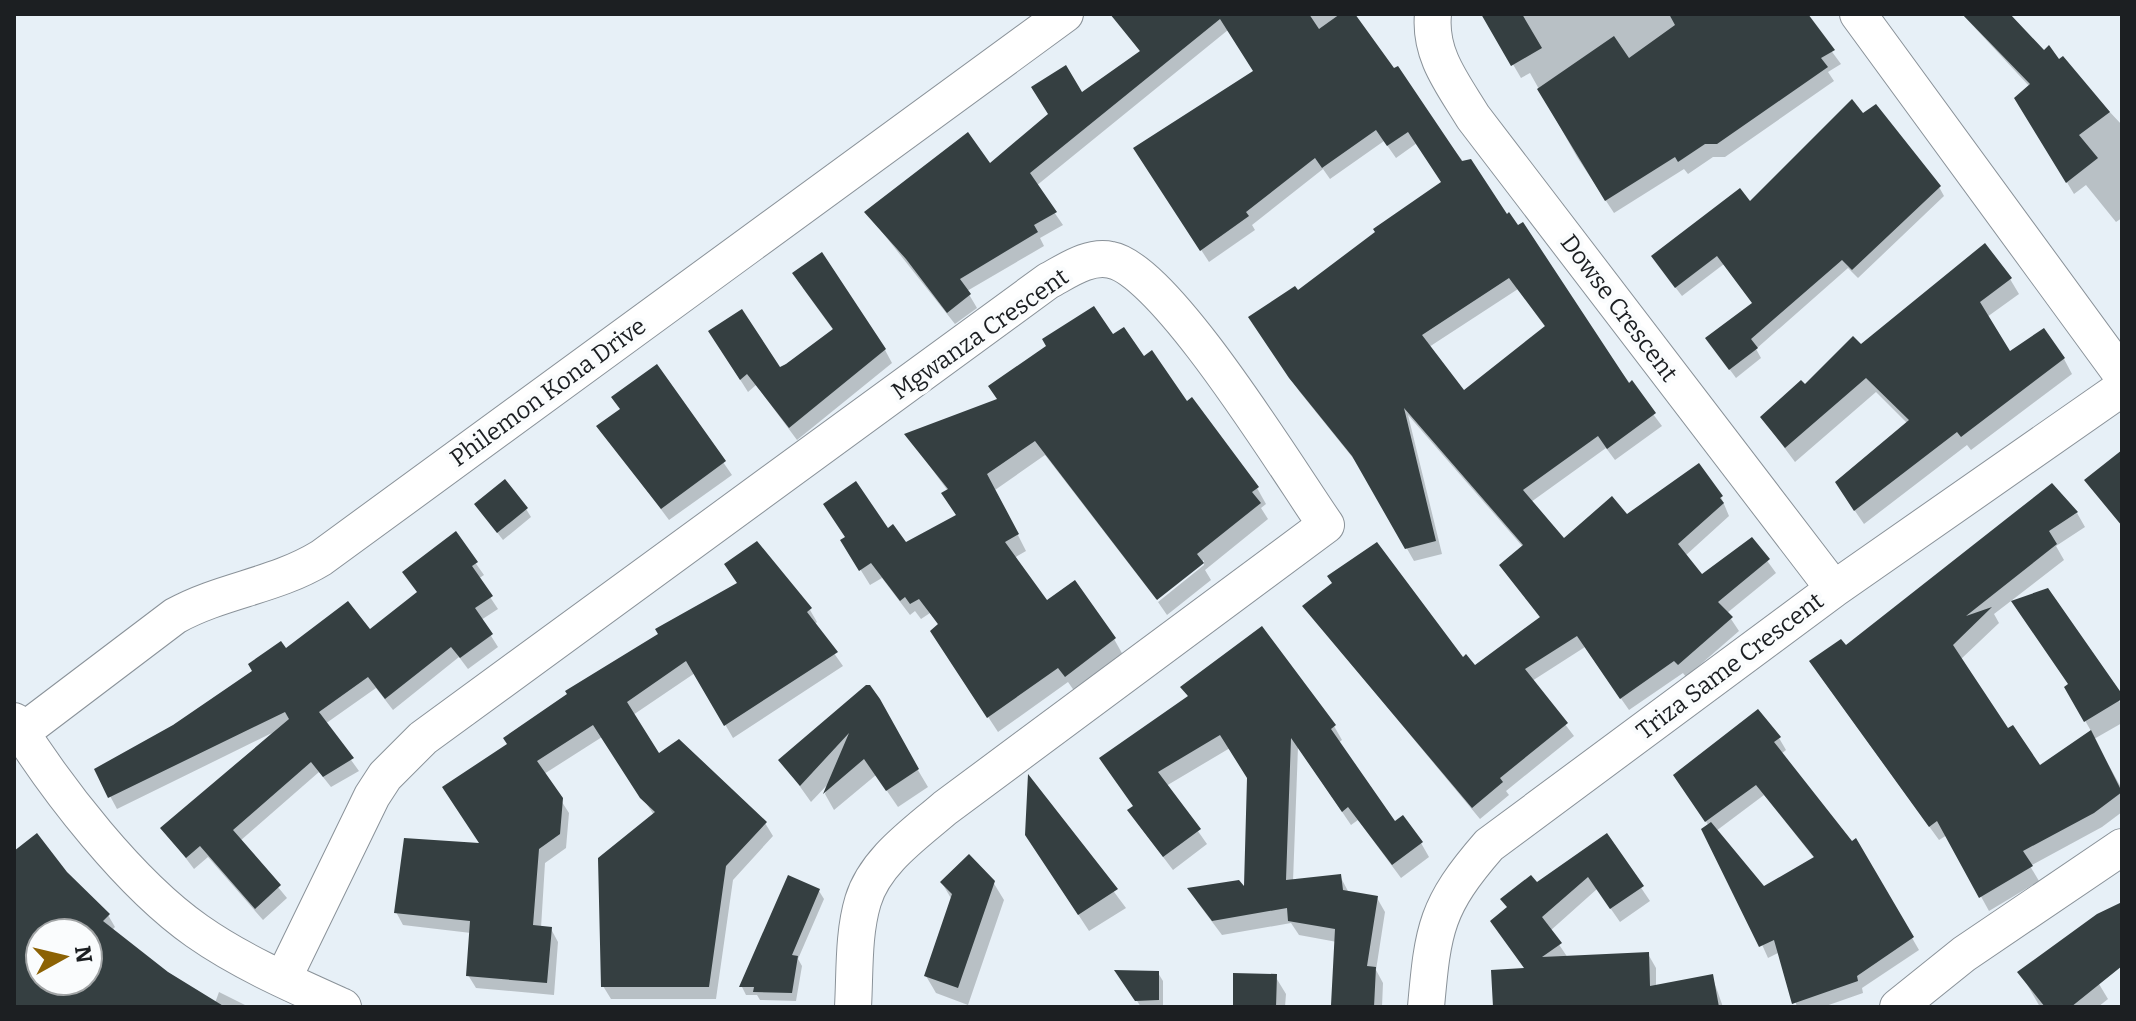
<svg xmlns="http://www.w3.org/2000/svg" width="2136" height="1021" viewBox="0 0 2136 1021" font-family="Bitter,serif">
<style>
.shadow{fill:#0003;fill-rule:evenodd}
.building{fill:#353f41;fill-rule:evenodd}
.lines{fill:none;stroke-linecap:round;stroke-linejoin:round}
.street-casing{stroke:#8a9299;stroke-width:38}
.street{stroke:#fff;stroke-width:36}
.labels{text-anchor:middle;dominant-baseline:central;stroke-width:8;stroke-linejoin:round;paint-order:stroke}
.street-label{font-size:24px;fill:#1c1f22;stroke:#fafcfd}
</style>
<rect width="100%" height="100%" fill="#e7f0f7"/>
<path class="shadow" d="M1136,14H1352L1662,426L1615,460L1606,448L1531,502L1564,541L1627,517L1721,497L1729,516L1685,556L1702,577L1752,540L1776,573L1727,613L1739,631L1686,677L1683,673L1629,710L1585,647L1532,681L1574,736L1506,791L1509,795L1480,819L1304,607L1462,659L1474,668L1541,619L1502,565L1523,547L1408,415L1442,554L1414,561L1361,468L1299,391L1258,330L1297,293L1443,183L1417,143L1396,158L1384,141L1330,179L1323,169L1252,225L1255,230L1209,262L1143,161L1255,72L1228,30L1036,186L1063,225L1040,238L1044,246L967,291L977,308L955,324L867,213L990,166L1141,53L1121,25ZM1518,289L1546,328L1463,393L1429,347Z
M1804,14L1841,64L1828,72L1834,81L1725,157H1713L1688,174L1684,169L1614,213L1577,157L1530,73L1521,78L1484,15Z
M1962,14H2007L2044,53L2059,62L2061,60L2122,125V218L2116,222L2086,185L2074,194L2016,98L2030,87Z
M1862,116L1939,187L1944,196L1858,278L1848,268L1756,349L1761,358L1736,378L1707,339L1754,304L1724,264L1682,296L1659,266L1750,204Z
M2010,279L2019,294L1987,317L2009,354L2064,359L2072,374L1971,450L1967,445L1864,524L1846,498L1908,424L1876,392L1795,462L1762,418L1861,347Z
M802,287L885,350L892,363L797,440L756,385L748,392L718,345L779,369L834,331Z
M1112,337L1143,359L1187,404L1257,488L1266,504L1261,508L1268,519L1205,570L1211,580L1167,615L1158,602L1204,565V560L1156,599L1045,455L995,490L1026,551L1014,558L1046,603L1114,639L1123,655L1075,692L1068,682L998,732L942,647L939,626L930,613L921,619L915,611L910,615L882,578L870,585L852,556L846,538L888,530L905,545L958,517L948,491L907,435L999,400Z
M657,367L732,475L669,520L599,427L621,410Z
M476,505L526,509L531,517L503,540Z
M2077,513L2085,527L2056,546L2064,560L1994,614L1999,623L1960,660L2007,731L2040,768L2091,731L2066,687H2113L2122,707V723L2094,739L2122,789V812L2102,827L2030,866L2039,881L1989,911L1947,835L1939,840L1820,676L1846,648Z
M455,534L484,575L478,579L498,609L481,620L498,647L468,669L459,657L393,710L376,688L325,724L359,771L331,787L319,772L240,841L287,898L263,920L208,857L194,869L163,828L272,733L117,809L96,770L174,727L286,651L369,632L418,593L404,572Z
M810,610L817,622L814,625L843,666L733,738L695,673L633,715L659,755L765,823L773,836L733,880L716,999H611L603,986L654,815L602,737L544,774L569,813L566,848L545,863L541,928L551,929L558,942L554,995L476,988L468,975L471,933L403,925L396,912L482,846L509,744L569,695Z
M1183,687L1334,726L1342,740L1338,743L1394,824L1421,843L1429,857L1401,878L1358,820L1351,825L1298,747L1293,882L1340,876L1349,893L1377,898L1385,912L1376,970L1383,983L1382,1007H1335L1337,942L1299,935L1291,923L1222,935L1198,903L1190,890L1245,892L1249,778L1230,748L1166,786L1207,844L1173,870L1138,824L1134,807L1189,698Z
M869,688L928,787L898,807L876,775L834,810L825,794L829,783L811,802L781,760Z
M1779,738L1786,750L1781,754L1851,843L1856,841L1919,950L1862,988L1863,993L1823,1007H1797L1780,952L1768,958L1709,826L1683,788ZM1764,795L1815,859L1763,888L1716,831Z
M1030,779L1126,908L1089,931L1038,853Z
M1606,836L1650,901L1620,922L1597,889L1550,931L1568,958L1648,954L1656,968V987L1712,976L1723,1007H1495L1526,970L1537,885Z
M14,853L65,873L108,915L115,927L111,931L137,952L215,1003L219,992L249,1007H14ZM40,933H88V981H40Z
M993,882L1004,900L968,1005L936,993L926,976L952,900L942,883Z
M819,891L824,899L798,959L802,966L796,1001L760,1000L757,995H746L742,987Z
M2122,905V961L2096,979L2108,999L2098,1007H2040L2020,972Z
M1118,972L1158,973L1163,981V1007H1141Z
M1275,976L1286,994L1285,1007H1235Z"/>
<path class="building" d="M1110,14H1309L1319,29L1340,14H1355L1394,68L1398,66L1462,161L1471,159L1507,214L1509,212L1518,225L1523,222L1629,383L1632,380L1656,413L1607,449L1598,436L1523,490L1564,538L1612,496L1627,514L1699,463L1723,496L1720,498L1724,503L1678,544L1702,574L1752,537L1770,559L1718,602L1733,617L1678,665L1674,661L1620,699L1577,636L1525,669L1568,723L1500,778L1503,782L1472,808L1302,606L1332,583L1327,576L1377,542L1463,657L1466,654L1475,665L1540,617L1499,565L1523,545L1404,408L1436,541L1405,549L1352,456L1289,378L1248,317L1295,286L1298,290L1375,232L1373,229L1441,182L1408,132L1387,146L1376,130L1322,168L1315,158L1246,212L1249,216L1200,251L1133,148L1253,71L1220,19L1030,173L1057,212L1034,225L1038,232L960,279L971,294L947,313L906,259L864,212L968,132L990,163L1048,114L1031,87L1066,65L1082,92L1140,51ZM1509,278L1545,326L1464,390L1422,335Z
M1481,14H1522L1542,48L1511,66Z
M1669,14H1808L1835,50L1821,58L1828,67L1717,144H1705L1678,162L1675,157L1605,201L1537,89L1614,36L1629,58L1675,25Z
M1962,14H2010L2044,50L2049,45L2059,59L2063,56L2110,112L2079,135L2098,158L2066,183L2014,98L2030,84Z
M1852,99L1863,113L1876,104L1941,186L1852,270L1842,260L1751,339L1758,348L1729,370L1705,338L1752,303L1717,256L1675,288L1651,256L1740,188L1750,201Z
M1985,243L2012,278L1980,302L2010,351L2044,328L2065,358L1961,437L1957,432L1854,511L1835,482L1909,420L1866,378L1785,448L1760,417L1801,380L1805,384L1853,336L1861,344Z
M822,252L886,349L789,428L747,374L740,380L708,331L742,309L780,367L786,364L833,329L792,273Z
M1094,306L1113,334L1124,327L1144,356L1152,350L1187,401L1192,397L1259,487L1252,492L1261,503L1197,554L1204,563L1157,600L1035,441L987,474L1019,534L1005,542L1047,600L1075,580L1116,638L1065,677L1058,668L987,718L930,631L938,624L919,599L910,604L905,597L900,601L871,563L859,571L840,540L845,537L823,504L856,481L888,528L893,524L906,542L956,515L941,493L948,489L904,434L997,399L988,386L1046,346L1042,339Z
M657,364L726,461L661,509L596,426L620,409L611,397Z
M2122,450V526L2084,480Z
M505,479L528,508L497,533L474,504Z
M2052,483L2078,512L2049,531L2057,544L1966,616L1992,607L1953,645L2008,728L2013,725L2040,765L2091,730L2122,792L2094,813L2023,851L2033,866L1979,898L1937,821L1929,827L1809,661L1841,639L1846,645Z
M456,531L478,562L472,566L493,596L475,608L493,634L460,658L451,647L385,699L368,677L319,712L354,758L323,777L311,762L233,830L281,885L255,909L200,846L186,858L160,828L289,719L285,712L108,798L94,769L173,725L252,671L248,664L281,641L286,648L348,601L370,629L417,592L402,572Z
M757,541L812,608L807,612L838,652L724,726L686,661L627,702L659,753L679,739L767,822L726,866L709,987H601L598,858L655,812L640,798L593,725L537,761L563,798L560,834L539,849L533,925L552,927L547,983L466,976L470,921L394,913L404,838L479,843L442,787L507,744L503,738L567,694L565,691L658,634L655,629L737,583L724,564Z
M2048,588L2122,694V699L2084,722L2064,687L2068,684L2011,601Z
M1262,626L1336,725L1331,729L1395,821L1403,815L1423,842L1392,865L1348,807L1342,812L1291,738L1286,880L1341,874L1343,890L1378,896L1367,966L1376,967L1374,1007L1331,1005L1335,929L1288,921L1287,908L1212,921L1187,888L1239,880L1244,886L1247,778L1220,735L1158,772L1201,829L1163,857L1127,810L1133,806L1099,758L1188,696L1180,687Z
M866,685H870L880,699L919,769L886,791L864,759L823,794L849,733L800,786L778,760Z
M1758,709L1781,737L1774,742L1852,841L1856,838L1914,937L1857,976L1858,981L1792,1004L1774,940L1759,947L1701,829L1711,822L1764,886L1814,857L1756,785L1705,822L1673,775Z
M1028,774L1118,889L1078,915L1025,835Z
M37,833L67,872L110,914L103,921L168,972L225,1007H14V851ZM40,933H88V981H40Z
M1607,833L1644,886L1610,909L1588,877L1542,917L1562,943L1542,957L1649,952L1650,986L1713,974L1719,1007H1493L1491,970L1524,968L1490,921L1507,907L1500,899L1531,875L1537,882Z
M969,854L995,881L958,988L924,976L952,894L940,882Z
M788,875L820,889L792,955L798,956L792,993L753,992L754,987H739Z
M2122,902V966L2071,1007H2045L2017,972L2097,914Z
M1114,970L1159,971V1000L1135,1001Z
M1233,973L1277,974L1276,1007H1233Z"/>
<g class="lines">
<defs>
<path id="street" d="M1433,14C1429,55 1453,84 1473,117L1834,589
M1858,14L2122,375
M14,721C57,790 130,884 197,931C241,962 294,985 343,1007
M14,738L175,616C222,590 275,586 321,558L1065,14
M284,977L372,796L385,776L423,738L1048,281C1067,271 1089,255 1111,260C1166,270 1289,472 1326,525L945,808C915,834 875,861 863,901C853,934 855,973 853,1007
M1426,1007C1433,928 1436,906 1489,845L1834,589L2122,388
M1898,1007L1964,954L2122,847"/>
</defs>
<use href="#street" class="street-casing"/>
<use href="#street" class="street"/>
</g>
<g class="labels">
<g class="street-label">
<text transform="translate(1619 308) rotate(53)">Dowse Crescent</text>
<text transform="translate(980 334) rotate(-35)">Mgwanza Crescent</text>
<text transform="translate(548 392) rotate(-36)">Philemon Kona Drive</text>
<text transform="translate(1730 666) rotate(-37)">Triza Same Crescent</text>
</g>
</g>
<rect width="2136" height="1021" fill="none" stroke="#1c1f22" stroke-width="32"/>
<g transform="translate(64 957) rotate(82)"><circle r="38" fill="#fafcfd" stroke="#a1a4a5" stroke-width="2"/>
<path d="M0-6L14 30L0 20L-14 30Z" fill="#8c6204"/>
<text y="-12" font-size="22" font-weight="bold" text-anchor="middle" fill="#1c1f22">N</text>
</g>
</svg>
